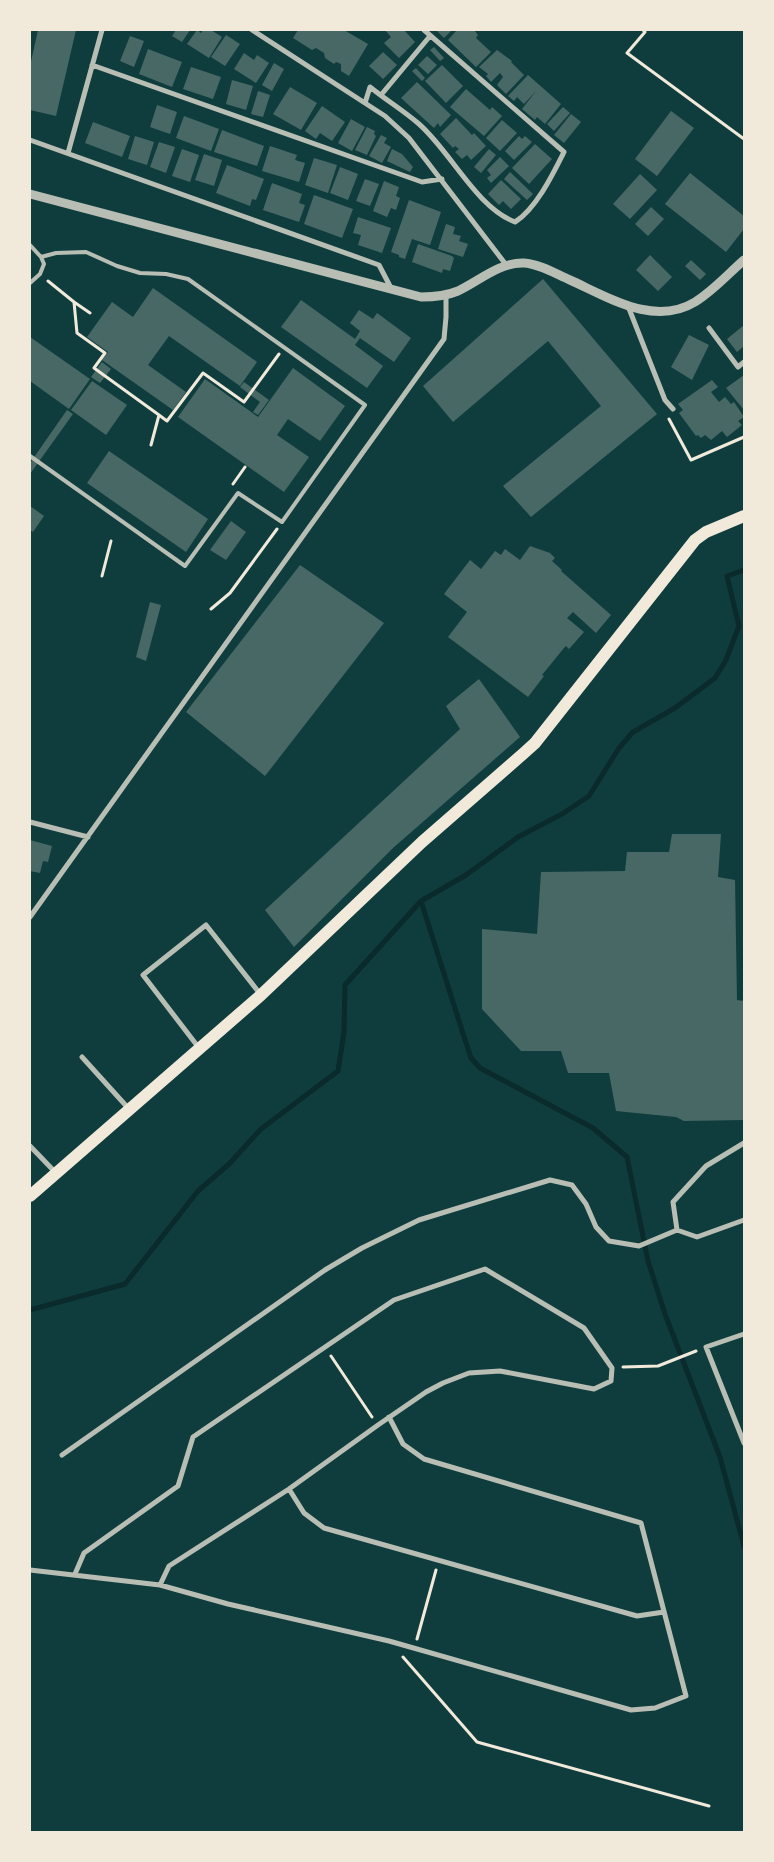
<svg xmlns="http://www.w3.org/2000/svg" width="774" height="1862" viewBox="0 0 774 1862" font-family="'IBM Plex Serif',serif">
<style>
.lines{fill:none;stroke-linecap:round;stroke-linejoin:round}
.stream{stroke:#0a2a2b;stroke-width:5}
.building{fill:#486865}
.path{stroke:#f1e9da;stroke-width:3}
.service{stroke:#b8beb3;stroke-width:4}
.minor{stroke:#b8beb3;stroke-width:5}
.tertiary{stroke:#b8beb3;stroke-width:9}
.primary{stroke:#f1e9da;stroke-width:12}
</style>
<rect width="100%" height="100%" fill="#0f3d3e"/>
<g class="lines">
<path class="stream" d="M421,901L459,1021L471,1058L480,1068L593,1128L627,1157L648,1261L665,1314L720,1457L744,1546
M30,1310L125,1284L198,1191L229,1164L261,1129L338,1071L344,1032L345,985L421,901L466,875L518,837L562,814L589,796L619,748L633,732L675,708L715,678L726,660L739,626L727,576L744,570"/>
</g>
<path class="building" d="M38,30H76L56,116L30,110V66Z
M176,30H190L182,42L172,36Z
M197,30L201,33L203,30H211L222,37L209,58L187,44Z
M298,30H344L368,44L349,76L341,71V64L336,62L334,64L325,58L324,53L316,48L312,50L293,38Z
M385,30H404L415,42L399,58L384,43L391,37Z
M436,30H452L444,38Z
M457,30H474L478,35L476,38L491,52L476,67L448,40Z
M226,35L240,44L225,66L211,57Z
M130,36L144,41L134,67L120,61Z
M434,47L444,58L440,61L430,50Z
M148,49L182,62L172,87L139,74Z
M497,50L512,61L511,62L524,75L506,94L497,85L503,77L500,73L491,82L486,76L488,74L479,67Z
M383,52L397,65L383,79L369,66Z
M244,53L254,60L257,55L269,63L256,83L234,69Z
M427,56L437,65L428,74L418,65Z
M274,63L284,69L272,91L262,85Z
M442,65L463,86L446,103L425,81Z
M191,67L221,77L213,99L183,89Z
M416,68L425,78L422,81L412,71Z
M528,75L561,104L545,124L537,117L535,120L522,109L536,91L524,104L517,97L514,101L508,96Z
M232,80L253,86L246,110L226,104Z
M417,82L451,115L440,127L438,123L434,128L401,98Z
M290,87L317,103L301,130L273,114Z
M466,89L490,110L492,107L502,116L484,136L450,107Z
M258,91L270,95L263,117L251,114Z
M157,105L177,112L170,134L150,127Z
M322,106L345,122L332,141L320,133L316,139L305,131Z
M563,107L570,113L554,131L547,124Z
M671,111L694,128L657,176L635,159Z
M571,114L581,122L564,143L554,135Z
M184,116L219,129L211,151L176,138Z
M456,118L472,135L474,133L486,146L471,160L467,155L462,159L455,152L459,149L455,146L453,148L440,134Z
M351,119L365,127L352,151L338,143Z
M502,120L517,133L500,151L486,138Z
M93,122L130,136L122,157L85,143Z
M367,127L375,131L374,134L376,136L367,155L355,150Z
M222,130L264,146L257,166L214,152Z
M381,135L387,138L384,143L391,147L382,163L369,156Z
M135,136L154,142L147,165L128,159Z
M519,136L522,139L525,136L532,142L514,160L505,151Z
M159,142L175,147L166,173L150,167Z
M535,144L552,159L529,184L512,168Z
M270,146L297,155L295,160L305,163L299,182L262,171Z
M182,149L199,155L190,182L172,176Z
M392,149L402,154L413,167L410,172L387,161Z
M489,149L496,155L481,173L474,167Z
M204,154L222,160L214,186L195,180Z
M500,157L509,166L491,183L487,178L491,175L487,170Z
M314,158L337,165L328,193L305,185Z
M227,165L264,179L256,200L252,199L250,206L216,193Z
M340,167L358,174L348,200L330,193Z
M510,172L533,194L527,200L504,179Z
M690,173L744,216V229L726,252L665,204Z
M640,174L657,190L630,219L613,204Z
M365,179L379,184L370,206L356,201Z
M501,180L521,199L511,209L503,201L499,205L488,194Z
M384,181L399,187L396,196L400,198L396,210L391,208L387,217L373,211Z
M272,183L302,194L299,203L305,205L299,222L263,210Z
M314,195L353,209L342,238L304,224Z
M409,200L441,212L430,245L412,239L405,259L399,257V255L391,252Z
M651,207L664,219L648,236L635,224Z
M358,217L391,228L382,253L358,245L361,235L353,233Z
M446,224L455,227L453,234L461,236L459,241L468,244L463,257L438,249Z
M418,244L452,256L454,258L450,271L443,269L442,273L412,262Z
M650,255L672,277L658,291L636,270Z
M691,260L706,274L700,280L685,266Z
M543,279L657,414L531,517L503,486L601,406L548,341L453,422L423,386Z
M153,288L257,362L240,386L169,336L148,365L186,392L173,410L102,360L108,352L87,337L112,302L133,317Z
M301,300L355,339L360,331L350,323L359,310L373,319L377,313L411,338L394,362L360,338L355,345L383,366L367,388L281,327Z
M744,325V346L737,352L727,339Z
M689,335L709,345L692,380L671,367Z
M30,337L90,379L69,409L30,381Z
M102,362L111,369L100,383L91,377Z
M293,368L345,406L320,441L288,419L277,435L309,457L284,492L178,417L205,379L258,417Z
M744,375V410L726,388Z
M712,380L718,387L711,392L719,402L725,397L731,404L734,402L744,417L738,421L742,425L727,437L722,431L711,440L705,435L701,438L698,435L696,436L679,413L683,410L678,404Z
M92,381L127,405L106,435L71,410Z
M244,382L269,400L258,415L253,412L260,402L240,387Z
M67,410L73,414L30,474V463Z
M109,451L208,519L186,552L87,483Z
M30,506L44,516L33,532L30,530Z
M231,521L246,532L226,560L210,550Z
M530,546L550,553L555,558L552,561L562,570L561,571L611,615L596,633L573,612L567,618L584,632L569,649L566,646L564,648L542,675L544,676L528,697L448,637L467,612L444,594L470,560L481,569L495,551L501,555L505,549L520,560Z
M300,565L384,623L265,776L186,712Z
M150,602L161,605L146,661L136,657Z
M479,679L520,737L393,848L294,947L265,910L460,729L446,706Z
M672,834H721L718,877L735,880L737,1000L744,1001V1120L684,1121L676,1117L616,1111L609,1073H568L561,1051H521L482,1009V929L537,934L541,872L625,871L627,852H669Z
M30,840L52,846L48,862L43,861L40,873L30,871Z"/>
<g class="lines">
<path class="path" d="M643,30L645,32L627,53L744,139
M48,281L74,302L77,333L105,353L94,368L159,415L151,445
M74,302L90,313
M159,415L167,421L203,373L244,402L279,354
M669,419L691,460L744,437
M233,484L245,467
M102,576L111,541
M211,609L230,593L277,529
M331,1356L372,1417
M623,1367L658,1366L696,1351
M417,1639L436,1570
M403,1657L477,1742L709,1806"/>
<path class="service" d="M30,245L41,257L44,264L40,274L30,283
M30,456L185,566L238,493L282,522L365,405L188,279L166,274L140,273L117,266L86,252L56,253L41,257"/>
<path class="minor" d="M252,30L385,116L409,138L507,266
M92,65L422,182L442,179
M381,95L430,36
M365,103L370,87C386,100 404,111 419,124C451,152 476,207 515,222C536,209 553,174 564,152L424,30
M30,140L379,265L391,288
M68,153L102,30
M628,306L665,400L673,409
M709,328L738,367L744,362
M30,822L88,837
M30,917L444,339L446,317V295
M199,1048L143,975L206,925L261,995
M82,1057L129,1109
M744,1143L706,1166L673,1202L677,1230L697,1237L744,1220
M30,1146L56,1173
M744,1334L706,1347L744,1443
M62,1455L325,1270L362,1248L419,1220L550,1180L572,1185L586,1204L596,1227L609,1241L639,1246L677,1230
M289,1489L304,1513L324,1528L637,1616L664,1612
M30,1570L160,1585L228,1604L389,1641L631,1710L655,1708L686,1696L641,1523L424,1459L403,1444L389,1417
M75,1574L84,1553L178,1486L193,1437L394,1300L485,1269L584,1328L612,1368L611,1381L594,1389L500,1371L469,1373L443,1383L426,1392L378,1425L289,1489L169,1566L160,1585"/>
<path class="tertiary" d="M30,194L421,297C434,297 446,296 458,291C479,281 500,262 524,263C540,264 556,274 570,280C608,297 654,327 695,302C713,291 728,274 744,260"/>
<path class="primary" d="M30,1196L261,995L422,842L524,753L535,743L695,540L706,532L744,516"/>
</g>
<rect width="774" height="1862" fill="none" stroke="#f1e9da" stroke-width="62"/>
</svg>
